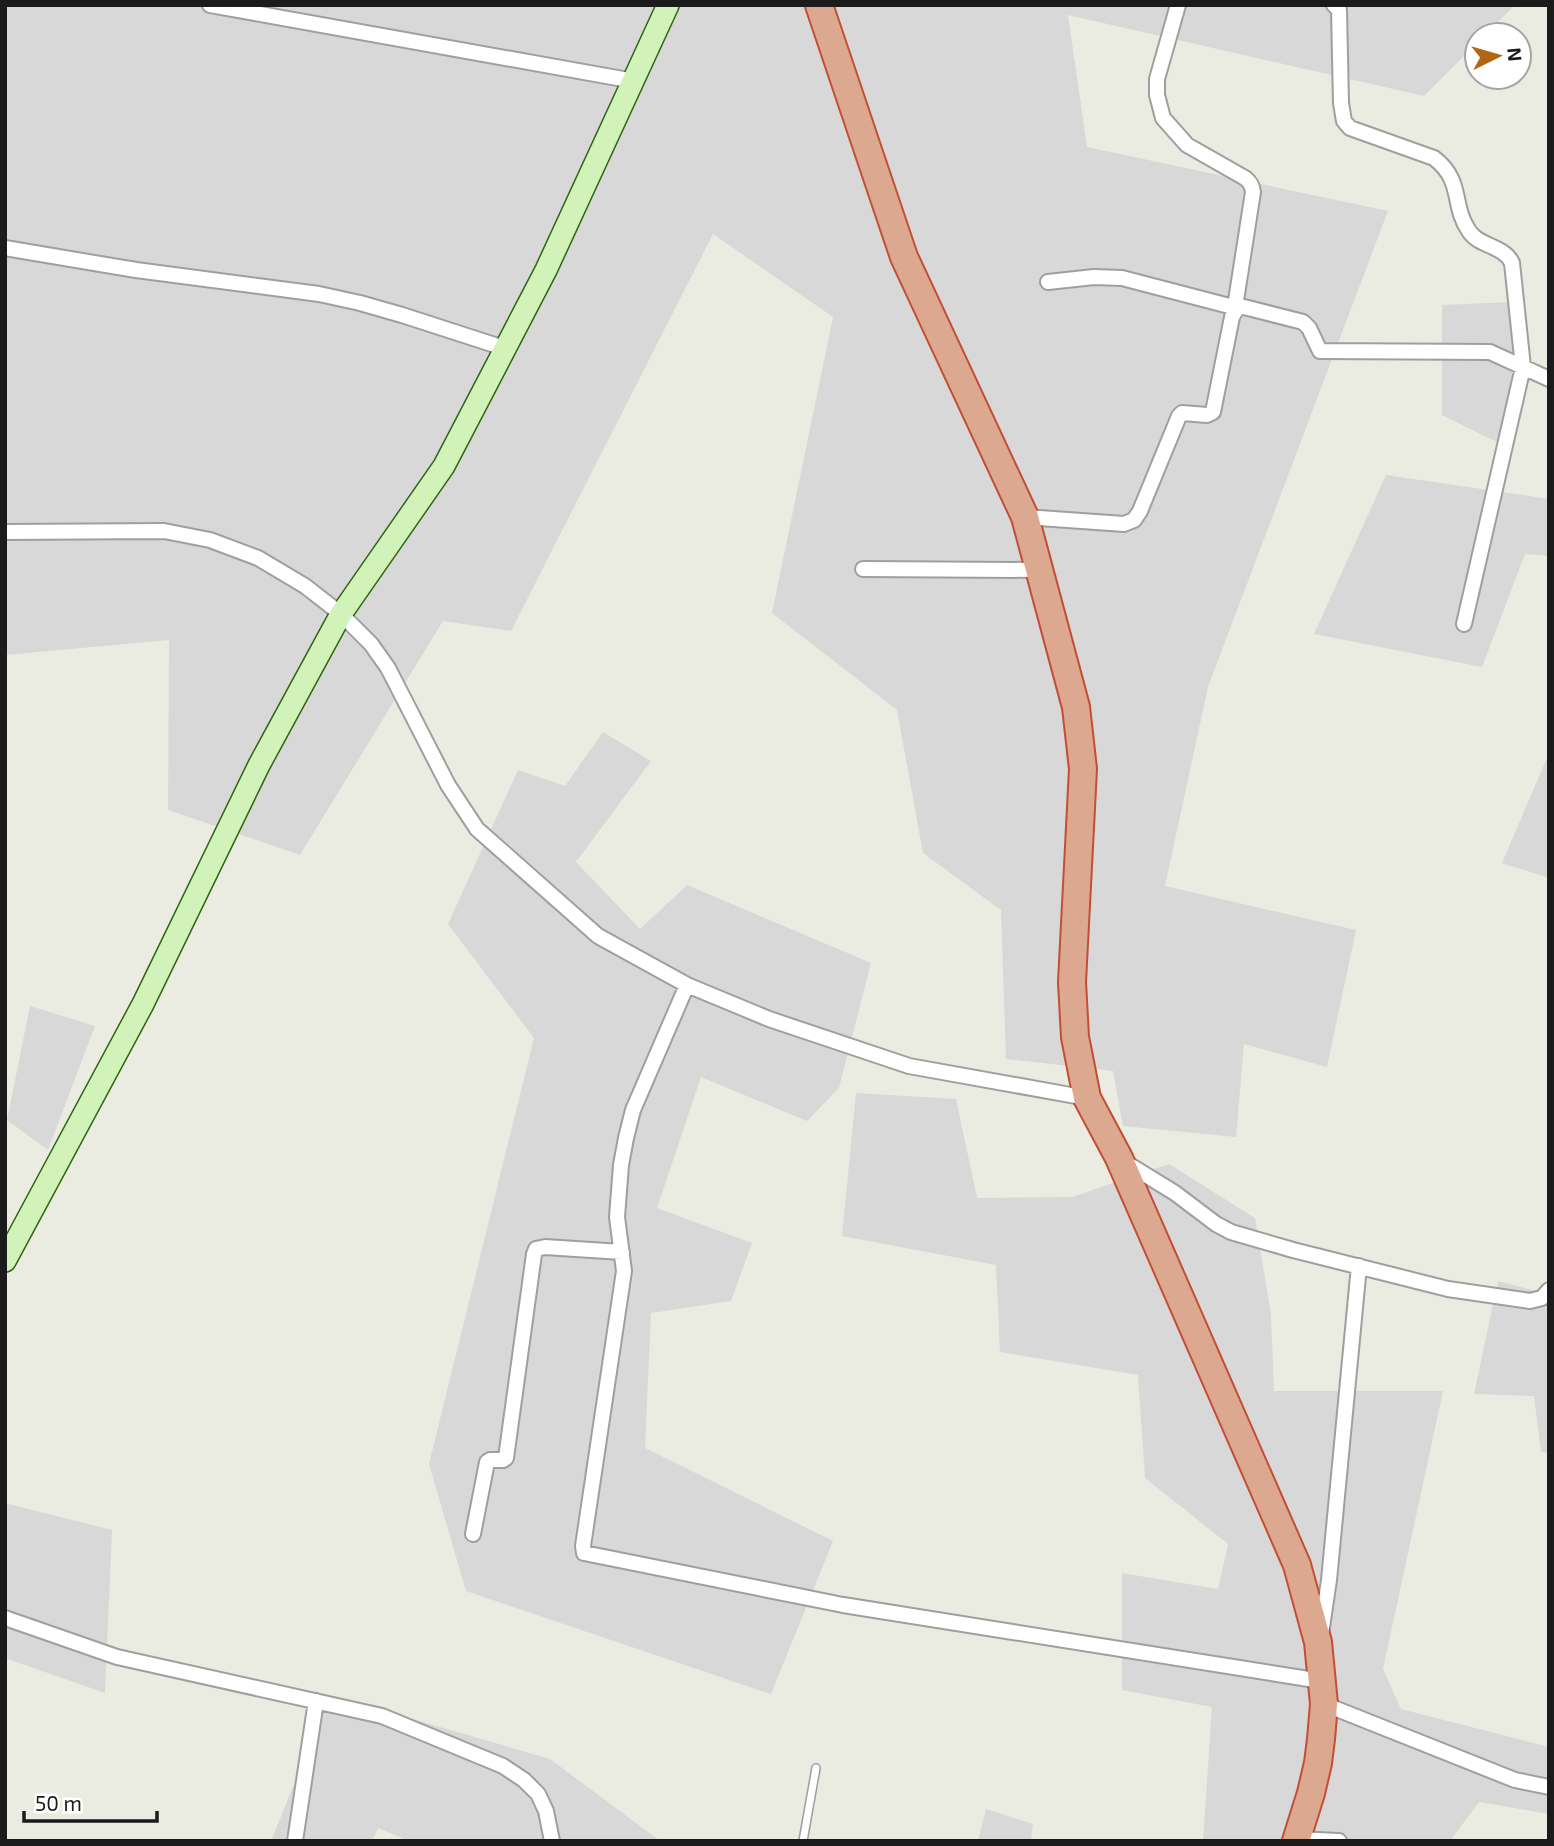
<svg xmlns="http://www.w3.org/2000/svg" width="1554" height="1846" viewBox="0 0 1554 1846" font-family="'Exo 2',sans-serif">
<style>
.residential{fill:#d9d8d8}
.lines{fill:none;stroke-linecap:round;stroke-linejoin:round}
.lane-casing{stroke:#9f9f9f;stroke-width:10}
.street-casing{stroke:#9f9f9f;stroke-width:18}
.secondary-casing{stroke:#2f650f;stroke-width:24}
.highway-casing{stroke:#c34e35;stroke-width:30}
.lane{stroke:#fff;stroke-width:7}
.street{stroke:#fff;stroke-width:14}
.secondary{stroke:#d1f2b9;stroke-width:21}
.highway{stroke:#dca990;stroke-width:26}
</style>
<rect width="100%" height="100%" fill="#eaece1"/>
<path class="residential" d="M5,5H1515L1485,35H1477V43L1424,96L1068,15L1087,147L1388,211L1208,687L1165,886L1356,930L1327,1067L1244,1044L1236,1137L1123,1126L1113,1071L1006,1059L1001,910L923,853L897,710L772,613L833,317L713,234L511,631L443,621L300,855L168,810L169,640L5,655Z
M1513,302L1511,449L1442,415V305Z
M1386,475L1549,499V556L1525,554L1482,667L1314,634Z
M603,732L651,761L576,862L640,929L687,885L871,963L839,1088L807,1121L701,1077L657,1208L752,1243L731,1301L651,1313L645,1448L833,1541L771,1694L466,1591L429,1464L534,1038L448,924L518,770L565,786Z
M1549,753V878L1502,863Z
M30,1006L95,1026L48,1150L7,1120Z
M856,1093L956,1099L977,1198L1072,1197L1169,1164L1255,1218L1271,1314L1274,1391H1443L1383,1669L1401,1709L1549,1747V1814L1479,1802L1450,1841H1203L1212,1707L1122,1690V1573L1218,1589L1228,1544L1145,1478L1138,1375L1000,1352L996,1265L842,1236Z
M1498,1281L1549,1294V1453L1541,1452L1534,1396L1474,1394Z
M5,1503L112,1530L105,1693L5,1658Z
M330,1695L550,1759L660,1841H409L378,1828L372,1841H271Z
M986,1809L1033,1824L1031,1841H978Z"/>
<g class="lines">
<defs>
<path id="lane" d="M803,1841L816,1768"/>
<path id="street" d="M210,5L634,81
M1178,5L1157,79V95L1163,118L1187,145L1245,178C1250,182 1252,185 1253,192L1235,307
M1334,5L1339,10L1341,103L1344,121L1350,128L1434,158C1464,181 1451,205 1469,231C1479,247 1504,245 1512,263L1523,367L1464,624
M5,248L136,270L319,294L360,303L402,315L504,348
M1048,282L1094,277L1122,278L1237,308
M1025,517L1124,524L1134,520L1140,511L1179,416L1182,413L1207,415L1213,412L1232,317L1237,308L1244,307L1303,322L1309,328L1320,351L1490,352L1549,379
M5,532L164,531L210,540L258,558L305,586L341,614L371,644L388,668L448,785L477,829L598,936L687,985L769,1019L909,1066L1087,1098
M863,569L1039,570
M687,985L633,1110L626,1138L621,1165L617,1217L624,1271L583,1546L584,1553L843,1605L1321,1681
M1123,1161L1175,1193L1216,1224L1231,1232L1293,1250L1448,1289L1530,1301L1542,1298L1549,1290
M473,1534L487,1462L490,1460H503L506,1458L534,1254L536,1249L545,1247L622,1252
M5,1618L117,1657L382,1716L503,1766L524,1780L538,1794L546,1811L552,1841
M1321,1634L1329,1580L1359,1266
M1324,1704L1515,1780L1549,1787
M1297,1839L1339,1841
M295,1841L316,1701"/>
<path id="secondary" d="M5,1261L143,1004L259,765L341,614L444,466L546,270L668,5"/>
<path id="highway" d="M819,5L904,257L1025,517L1076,707L1083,769L1072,982L1075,1037L1087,1098L1119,1158L1297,1565L1318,1642L1324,1704L1321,1739L1318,1763L1311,1793L1296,1841"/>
</defs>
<use href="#lane" class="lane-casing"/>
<use href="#street" class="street-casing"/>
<use href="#secondary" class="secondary-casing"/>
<use href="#highway" class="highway-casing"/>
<use href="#lane" class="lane"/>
<use href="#street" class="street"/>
<use href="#secondary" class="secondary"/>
<use href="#highway" class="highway"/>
</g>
<rect width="1554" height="1846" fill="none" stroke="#1b1b1b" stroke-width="14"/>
<g transform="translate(1498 56) rotate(85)"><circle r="33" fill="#ffffff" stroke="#a4a4a4" stroke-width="2"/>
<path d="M0-5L12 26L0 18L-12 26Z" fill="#b26613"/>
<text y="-10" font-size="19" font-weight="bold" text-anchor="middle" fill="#1b1b1b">N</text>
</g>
<path d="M24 1811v10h133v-10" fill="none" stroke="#1b1b1b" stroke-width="3.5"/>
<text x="35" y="1811" font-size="21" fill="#1b1b1b" stroke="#ffffff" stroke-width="5" paint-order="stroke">50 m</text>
</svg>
